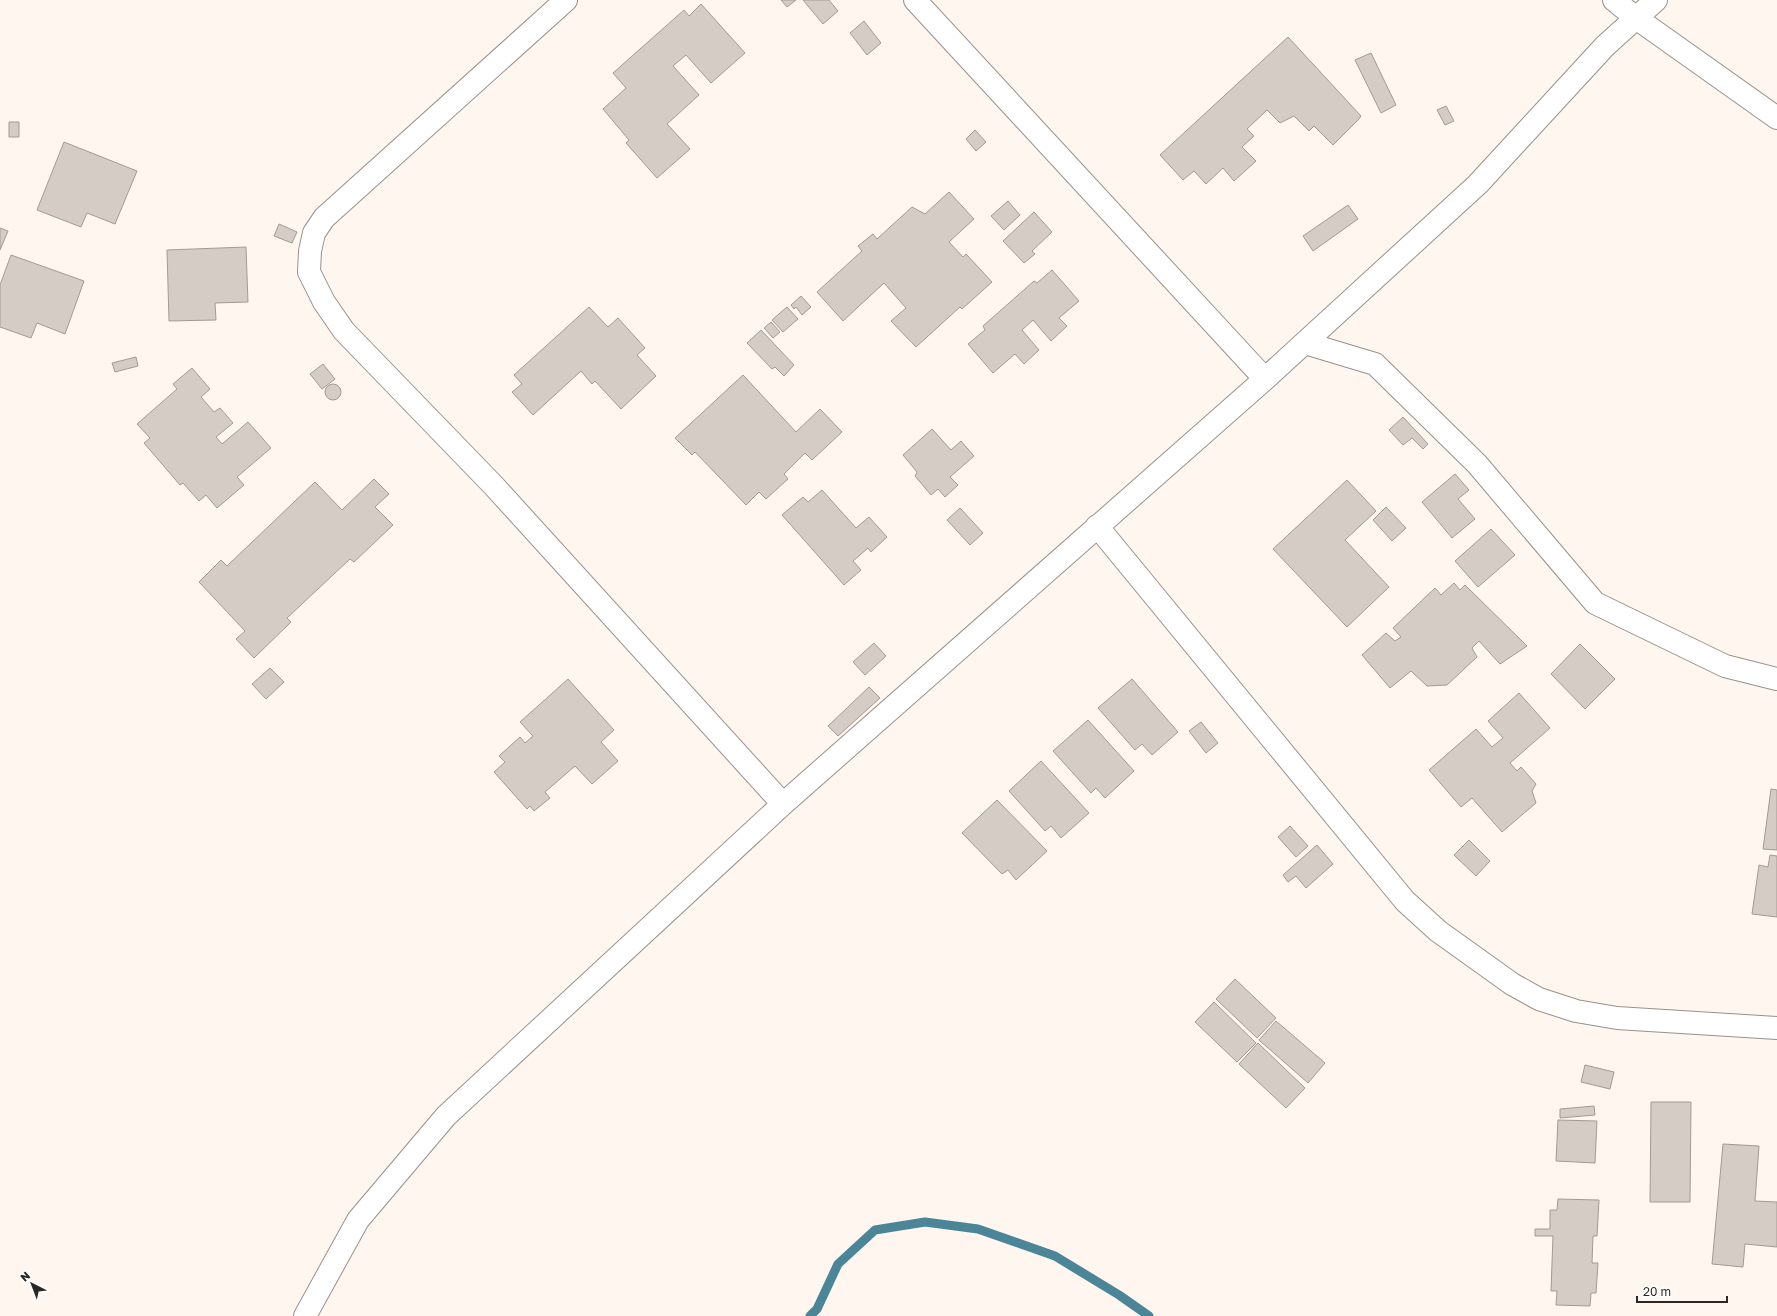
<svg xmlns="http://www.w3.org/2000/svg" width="1777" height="1316" viewBox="0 0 1777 1316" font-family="'Golos Text',sans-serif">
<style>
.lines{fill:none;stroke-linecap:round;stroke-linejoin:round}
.stream{stroke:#4b8598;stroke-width:9}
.building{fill:#d6ccc6;stroke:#a29a94}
.minor-casing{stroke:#99918b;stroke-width:24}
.minor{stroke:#fff;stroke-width:22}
</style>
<rect width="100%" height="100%" fill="#fff6ef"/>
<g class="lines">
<path class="stream" d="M810,1316L817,1309L838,1264L875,1230L925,1222L978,1229L1055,1256L1119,1295L1149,1316"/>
</g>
<path class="building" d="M781,0H796L787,7Z
M803,0H829L838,11L823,24Z
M701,4L745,53L711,83L686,55L673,66L699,95L667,124L690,149L657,178L626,143L629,140L603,109L626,88L613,73L684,10L689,16Z
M864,21L881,43L867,55L850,33Z
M1288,37L1361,116L1359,119L1333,145L1314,126L1309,131L1294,116L1280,123L1267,110L1247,129L1254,136L1242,147L1256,161L1234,181L1223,168L1206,184L1194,171L1183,180L1160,155Z
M1371,53L1396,105L1381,113L1355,60Z
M1446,106L1454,121L1445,125L1437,110Z
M9,122H19V137H9Z
M975,130L986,142L976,151L966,139Z
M64,142L137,171L115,224L87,213L81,227L37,210Z
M949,192L974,219L949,242L963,257L966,254L992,282L962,309L960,307L916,347L891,321L906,308L884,283L843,321L817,292L862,251L858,246L873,234L877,239L912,207L925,214Z
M1008,201L1020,215L1004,230L991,216Z
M1348,205L1358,219L1313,251L1303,236Z
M1034,212L1052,232L1032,251L1035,254L1024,263L1003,241Z
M279,224L297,232L292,243L274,236Z
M0,228L8,231L0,250Z
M246,247L248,302L215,303L216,320L169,321L167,250Z
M11,255L84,281L65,334L37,323L31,338L0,327V285Z
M1052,270L1079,301L1059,318L1067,326L1051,341L1033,320L1022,330L1039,350L1024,364L1015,354L993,373L968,344L985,330L983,326L1034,281L1037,283Z
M801,296L811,307L802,315L796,307L794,309L791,305Z
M589,307L608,327L618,318L645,348L637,355L656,376L621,409L595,381L592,384L581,371L533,415L512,392L522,384L514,375Z
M787,307L798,319L783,332L772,320Z
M771,322L780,332L773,338L764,328Z
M761,330L794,365L784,376L775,367L772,369L747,343Z
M136,357L138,366L115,372L112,363Z
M323,364L335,379L322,389L310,374Z
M192,368L210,389L201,397L214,412L220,408L233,423L216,437L222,444L248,422L271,448L237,477L244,485L217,508L206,495L199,501L183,483L180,485L144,443L150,438L137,424L177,389L173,384Z
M743,375L796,432L820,409L842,432L812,460L805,453L784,474L788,479L766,499L759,492L746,505L695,452L692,455L675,438Z
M325 392a8 8 0 1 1 16 0a8 8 0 1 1-16 0Z
M1403,417L1428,444L1423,449L1412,438L1403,445L1389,430Z
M932,429L951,450L961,441L974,456L950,477L958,485L945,497L938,489L931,495L915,476L917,472L903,455Z
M1455,474L1469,490L1458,499L1475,519L1452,538L1422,502Z
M374,479L389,494L375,507L393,525L354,562L350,559L287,618L291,622L254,658L236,639L245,631L199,582L221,560L227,566L315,482L342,510Z
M1347,480L1376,511L1345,540L1389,587L1347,627L1273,549Z
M822,490L856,528L869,517L887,537L871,552L868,548L853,561L861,570L844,585L782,515L803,497L808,502Z
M1386,507L1406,528L1392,541L1373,520Z
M960,508L983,533L970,545L947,520Z
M1491,529L1515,555L1478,587L1455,561Z
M1454,583L1460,590L1465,585L1527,646L1500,664L1479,641L1472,648L1477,657L1447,685L1427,686L1411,671L1390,688L1362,655L1386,633L1395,641L1401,637L1393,628L1435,588L1441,595Z
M874,643L886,656L865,675L853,662Z
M1580,644L1615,679L1585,709L1551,674Z
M270,668L284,682L266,699L252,684Z
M568,679L614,730L601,742L618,761L592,784L575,766L545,792L550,798L534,811L530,806L527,809L494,772L505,762L499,756L520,737L525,743L533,736L520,722Z
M1132,679L1178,732L1152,755L1142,744L1135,750L1098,708Z
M869,687L880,698L838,736L828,726Z
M1519,693L1550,728L1510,763L1517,771L1521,767L1536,784L1532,791L1536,803L1502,832L1472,798L1461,807L1429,770L1476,729L1492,747L1503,738L1488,721Z
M1088,720L1134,771L1105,798L1096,788L1091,793L1053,751Z
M1201,722L1218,743L1206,753L1189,731Z
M1041,761L1089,813L1061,838L1051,826L1045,831L1009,791Z
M1771,789L1777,790V850L1763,849Z
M997,800L1047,851L1016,880L1008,870L1002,874L962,833Z
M1290,826L1308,846L1296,857L1278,837Z
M1469,840L1490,861L1476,876L1454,855Z
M1317,845L1333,864L1306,888L1296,876L1288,882L1283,875Z
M1770,855L1777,856V917L1752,914L1759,865L1768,867Z
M1235,979L1276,1018L1257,1038L1216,999Z
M1214,1002L1256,1043L1237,1062L1195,1022Z
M1276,1021L1325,1063L1308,1083L1259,1040Z
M1258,1043L1305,1088L1286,1108L1239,1064Z
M1585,1065L1614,1072L1610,1089L1581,1082Z
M1651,1102H1691L1690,1202H1650Z
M1594,1106L1595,1115L1560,1118V1109Z
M1558,1120L1597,1121L1595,1163L1556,1161Z
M1723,1144L1759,1146L1755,1201L1777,1202V1247L1745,1244L1743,1267L1712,1264Z
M1558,1199L1599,1200L1597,1236H1593L1592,1263H1598L1596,1293H1591L1590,1306L1556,1305L1557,1291H1551L1553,1236H1535V1229H1550V1210H1557Z"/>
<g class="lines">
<defs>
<path id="minor" d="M566,0L324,218L314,233L310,251L309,272L324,302L344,331L494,486L783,804
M915,0L1265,379
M1614,0L1636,18L1777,118
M1305,343L1375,364L1477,464L1595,603L1725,666L1777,679
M1097,526L1405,901L1438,931L1512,984L1539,999L1576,1011L1617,1018L1777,1028
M305,1316L358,1220L446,1116L783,804L1265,379L1478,184L1605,46L1656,0"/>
</defs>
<use href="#minor" class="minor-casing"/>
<use href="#minor" class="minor"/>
</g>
<g transform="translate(32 1284) rotate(318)" stroke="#ffffff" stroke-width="3" paint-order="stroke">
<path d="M0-3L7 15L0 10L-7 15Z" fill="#2b2725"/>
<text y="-6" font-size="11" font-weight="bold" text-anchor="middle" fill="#2b2725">N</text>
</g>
<path d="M1637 1296v6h90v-6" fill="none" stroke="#2b2725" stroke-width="2"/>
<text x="1643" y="1296" font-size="12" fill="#2b2725" stroke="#ffffff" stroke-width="3" paint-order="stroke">20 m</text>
</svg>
